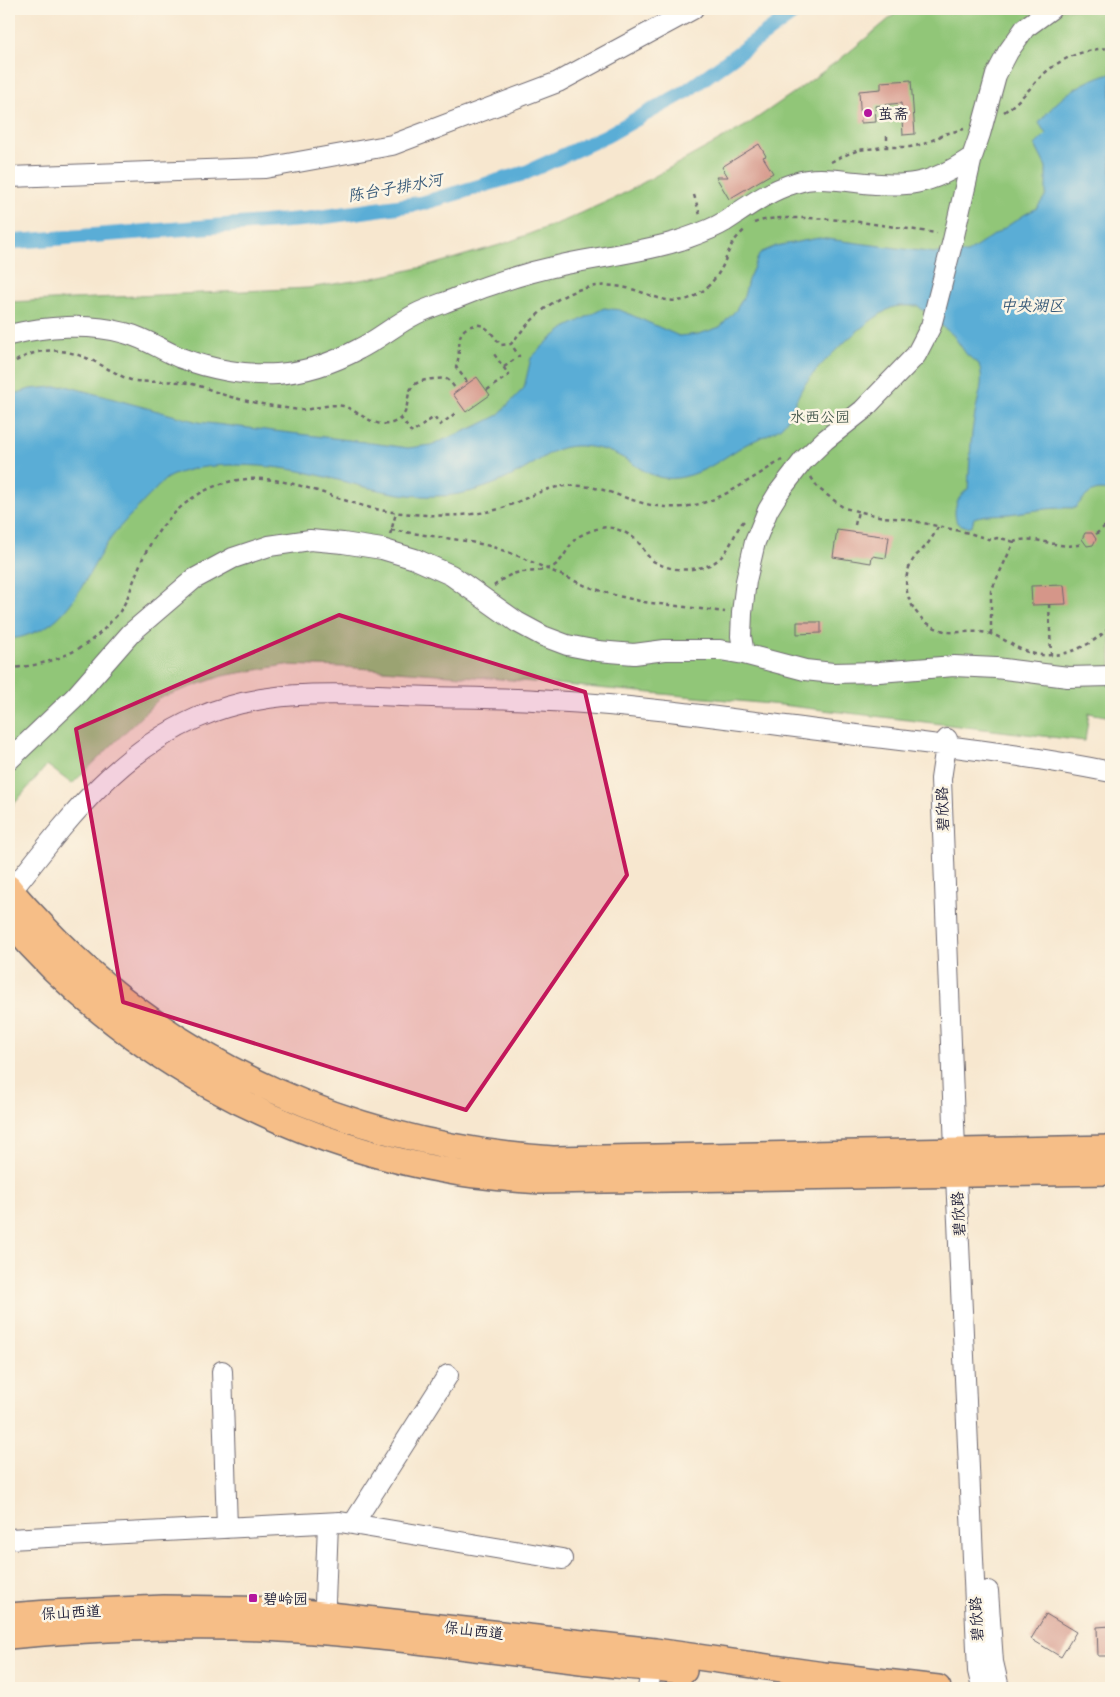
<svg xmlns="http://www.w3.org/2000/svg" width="1120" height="1697" viewBox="0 0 1120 1697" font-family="'Patrick Hand','LXGW WenKai TC',sans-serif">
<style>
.green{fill:#91c678;stroke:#5a745a}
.water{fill:#5aadd6;stroke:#3e6888}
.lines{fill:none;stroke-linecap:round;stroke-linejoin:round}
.canal{stroke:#5aadd6;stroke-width:15}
.building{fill:#d59689}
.minor-casing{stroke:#6d676f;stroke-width:22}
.major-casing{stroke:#6d676f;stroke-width:28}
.path{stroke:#6d676f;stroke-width:2.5;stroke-dasharray:4 4;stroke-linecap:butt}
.minor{stroke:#fff;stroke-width:20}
.major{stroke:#f6be87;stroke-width:25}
.marked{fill:#c2185b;fill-opacity:0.2;stroke:#c2185b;stroke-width:4;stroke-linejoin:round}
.poi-dot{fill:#b5179e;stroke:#fcf5e5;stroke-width:2}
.labels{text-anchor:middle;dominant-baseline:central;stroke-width:5;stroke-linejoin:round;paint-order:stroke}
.poi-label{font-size:15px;fill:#22223b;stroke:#fcf5e5;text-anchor:start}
.park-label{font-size:15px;fill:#495b50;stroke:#fcf5e5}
.street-label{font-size:15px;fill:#22223b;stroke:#fcf5e5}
.water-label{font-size:16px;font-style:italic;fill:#385a79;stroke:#fcf5e5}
</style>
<rect width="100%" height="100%" fill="#fcf5e5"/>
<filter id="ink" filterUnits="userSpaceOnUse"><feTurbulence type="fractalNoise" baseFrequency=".02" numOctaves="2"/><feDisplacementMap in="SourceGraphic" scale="10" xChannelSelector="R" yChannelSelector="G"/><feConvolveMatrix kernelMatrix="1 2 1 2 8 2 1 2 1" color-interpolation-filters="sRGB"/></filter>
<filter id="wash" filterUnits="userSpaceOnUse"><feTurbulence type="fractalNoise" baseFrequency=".0096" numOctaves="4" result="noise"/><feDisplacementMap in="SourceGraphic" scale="20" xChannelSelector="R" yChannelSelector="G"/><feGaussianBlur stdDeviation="1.12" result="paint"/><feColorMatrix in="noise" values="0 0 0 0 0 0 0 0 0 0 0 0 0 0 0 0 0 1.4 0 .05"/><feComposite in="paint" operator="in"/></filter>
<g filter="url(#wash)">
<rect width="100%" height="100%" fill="#f7e7cf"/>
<path class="green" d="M901,9H1111V717L1089,713L1085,741L781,705L489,678L344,667L285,665L222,676L160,698L72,784L47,765L9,810V302L308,288L373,278L428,266L503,244L566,220L619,196L747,125L802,87L848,53Z"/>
<path class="water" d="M1107,74H1111V492C1093,486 1087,495 1075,508C1052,507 1031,511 1009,514C996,515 985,514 974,518L972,525L967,527L957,523C952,510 957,497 968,489C970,464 970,438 975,414C978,395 985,384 979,364L967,355L953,335L918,306C909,306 898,305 891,308C864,322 820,362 803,387C796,398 791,416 783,425C777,432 754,440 745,445C724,457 707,472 683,477C651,484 639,464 613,453C604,449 592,447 582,446C557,445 548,455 528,467C501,483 469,496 436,496C393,498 351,482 309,473C283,467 256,465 229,465C209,466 189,468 171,476C162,480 155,491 147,498C135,511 122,523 111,538C87,571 73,621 30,634C22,637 16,639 9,638V396L30,389L66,386L198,422L349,440L408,448L431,445L477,426L497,416L524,388L531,358L547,342L565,328L604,308L620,310L679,336L699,334L720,327L736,310L744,296L748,280L760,253L776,246L819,238L935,253H967L1024,215L1037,208L1046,195V167L1035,145L1046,134L1039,123C1058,98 1077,84 1107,74Z"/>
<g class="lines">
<path class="canal" d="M9,242L308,219L423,203L525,173L606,136L685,92L799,9"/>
</g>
<g id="blocks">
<path class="building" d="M911,80L915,134L903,135L901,103L875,106L876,122L861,123L859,91L881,89V82Z
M759,144L766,156L763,157L773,173L729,199L716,177H728L722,167Z
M477,377L490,395L466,412L453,394Z
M837,530L889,537L886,558L872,556L871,563L833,557Z
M1085,533H1092L1096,539L1093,545L1087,546L1082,539Z
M1064,585L1066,604L1032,605L1031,586Z
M797,622H821V633L797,634Z
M1046,1614L1076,1632L1061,1657L1031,1639Z
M1111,1626V1656H1098L1097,1627Z"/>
</g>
</g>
<g filter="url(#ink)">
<use href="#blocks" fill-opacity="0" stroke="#6d676f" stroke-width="1"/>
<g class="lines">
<defs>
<path id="minor" d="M9,177L265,168L392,145L558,82L693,9
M9,335C46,326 89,323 125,333C145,338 162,350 181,358C210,369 246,376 277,374C306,372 333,363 359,349C379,339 396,324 416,314C428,308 441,304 454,299C490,284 528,272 566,264C604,256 644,252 681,240C695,235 711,230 724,222C747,207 768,191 795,183C815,176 835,180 856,182C905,188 930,186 972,157
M744,654L741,636L742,613L746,581L755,542L768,510L779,492L803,461L825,440L863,410L916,355L931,326L953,240L972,157L980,134L996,75L1008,52L1025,28L1051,9
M947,739L941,779L956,1176L978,1671L982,1688
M9,760L74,698L131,633L194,579L233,558L269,546L310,540L343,543L382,549L415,559L451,575L517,622L543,636L567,645L598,651L634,654L665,650H720L744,654L805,670L833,673L879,672L954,666L996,668L1068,677L1111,676
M9,894C64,825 113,755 197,718C270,685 354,695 432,697C472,698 511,698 551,701C648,706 744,721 841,733C931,744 1022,754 1111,772
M222,1371L227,1528
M353,1524L448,1375
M9,1539L340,1522L562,1559
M988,1591L993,1662L999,1688
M324,1628L328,1523
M648,1688L655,1653"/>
<path id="major" d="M9,888C19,901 31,913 42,925C176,1068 359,1146 553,1159L1111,1148
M9,921C121,1054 282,1143 454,1172C483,1177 512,1179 540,1181L1111,1172
M9,1616L48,1613L164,1608L285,1610L655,1651L824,1675L938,1688
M9,1636C99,1628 190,1624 281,1629C393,1635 504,1653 616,1665C638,1668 661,1668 684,1671"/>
</defs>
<use href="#minor" class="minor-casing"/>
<use href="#major" class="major-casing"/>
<path class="path" d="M1004,112C1017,103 1024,95 1035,83C1055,60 1081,49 1111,48
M887,136V147
M831,162L843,156L859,150L884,147H910L924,144L945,134L964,129
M694,195L700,215
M754,223C769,217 784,218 800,218C846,218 891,227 937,233
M9,365C19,359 32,352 44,351C66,348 90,358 108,369C117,373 126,380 136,381C153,383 171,380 188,383C203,386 217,393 231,397C247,401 264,405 280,407C287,408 295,410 302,410C315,409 330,403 343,406C359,411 374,429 392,423C421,413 392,382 433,379C447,378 447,377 455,388
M504,367L519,356L511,344
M467,382L456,367C460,356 458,349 460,339C460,333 464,329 469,327C485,319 492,335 501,345L511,344C544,302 582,273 638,291C655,297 674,306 693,297C704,292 714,281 720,271C726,261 728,249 735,240C738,236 742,232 746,229
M487,390L509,375L494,354
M400,417L412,433L434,417L440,425L457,412
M811,477L818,488L844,508L883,517L905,519L969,533L991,540L997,538L1004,539L1014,542
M855,525L858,511
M938,527C934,535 929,543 923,549C921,552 917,554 915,557C893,586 915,627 949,632C962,633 974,630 987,633C1001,636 1012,646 1025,651C1055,663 1090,648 1111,626
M391,530L466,541L490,546L516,555L586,586L614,595L644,602L725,612
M1096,534L1111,521
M390,535L396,513
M494,586C501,580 511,573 521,572C532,571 543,572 554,566C565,559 568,544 578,537C584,533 593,530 600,528C612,525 630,533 638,542C644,548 646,557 655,562C665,568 680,571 692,569C703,567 711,566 719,559C732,548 734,531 744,521
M1049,604L1051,655
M991,634V591L1014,542C1035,533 1057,551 1082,544
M9,668C47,666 82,653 108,625C112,620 119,614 122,608C130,595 133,581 139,567C156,525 191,487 238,480C293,472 341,506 393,512C426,516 463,518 495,510C520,504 541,487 566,486C598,484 611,494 639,502C700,520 733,489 782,460"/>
<use href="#minor" class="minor"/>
<use href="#major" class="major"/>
</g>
</g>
<path class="marked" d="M339,615L585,692L627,875L466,1110L123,1002L76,729Z"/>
<g class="poi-dot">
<circle cx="868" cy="113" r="5"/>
<rect x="248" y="1593" width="10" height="10" rx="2.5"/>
</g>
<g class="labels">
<g class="poi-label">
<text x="878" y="113">茧斋</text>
<text x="263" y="1598">碧岭园</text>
</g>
<g class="park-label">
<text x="820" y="416">水西公园</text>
</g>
<g class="street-label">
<text transform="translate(942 809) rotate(-92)">碧欣路</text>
<text transform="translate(958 1214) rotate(-93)">碧欣路</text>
<text transform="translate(71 1612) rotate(-3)">保山西道</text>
<text transform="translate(976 1619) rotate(-93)">碧欣路</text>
<text transform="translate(474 1630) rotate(7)">保山西道</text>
</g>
<g class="water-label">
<text transform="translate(395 187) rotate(-10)">陈台子排水河</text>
<text x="1032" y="305">中央湖区</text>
</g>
</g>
<rect width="1120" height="1697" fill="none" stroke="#fcf5e5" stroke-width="30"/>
</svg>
